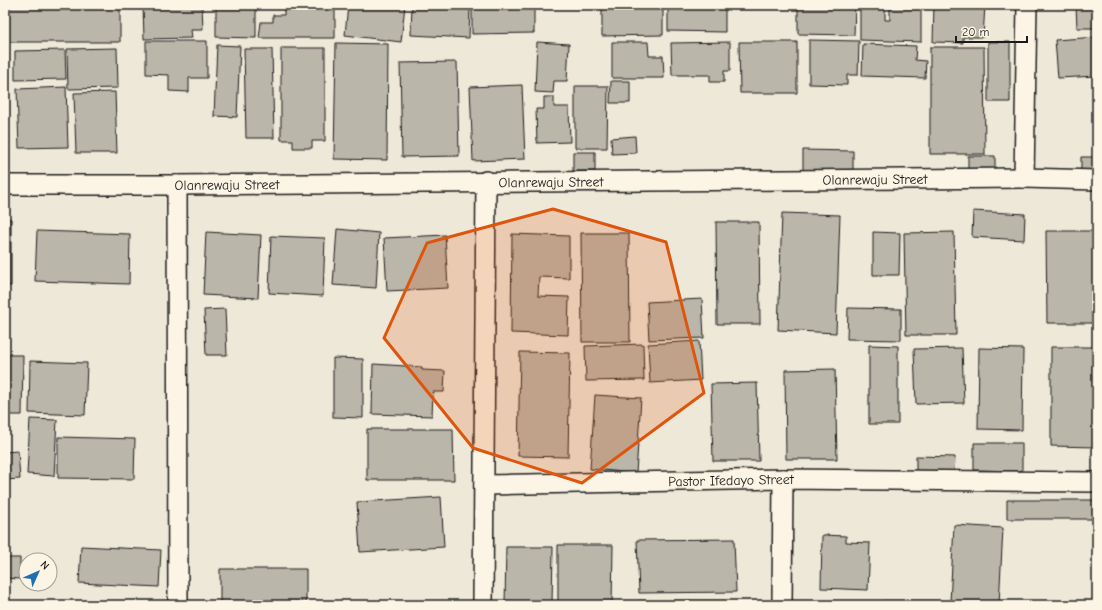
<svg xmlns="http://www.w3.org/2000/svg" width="1102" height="610" viewBox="0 0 1102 610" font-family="'Comic Neue',sans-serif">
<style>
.building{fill:#bab6aa;stroke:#1c1c1c}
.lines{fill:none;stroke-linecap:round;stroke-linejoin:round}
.minor-casing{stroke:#1c1c1c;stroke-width:22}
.minor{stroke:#fcf5e5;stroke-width:19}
.marked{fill:#de560d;fill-opacity:0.2;stroke:#de560d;stroke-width:3;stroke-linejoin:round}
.labels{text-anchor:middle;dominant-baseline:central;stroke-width:3;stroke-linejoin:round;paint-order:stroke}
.street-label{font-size:14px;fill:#1c1c1c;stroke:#fcf5e5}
</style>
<rect width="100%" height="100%" fill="#eee8d9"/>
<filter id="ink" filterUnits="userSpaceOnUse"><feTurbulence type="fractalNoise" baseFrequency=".025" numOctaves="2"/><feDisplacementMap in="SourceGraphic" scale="8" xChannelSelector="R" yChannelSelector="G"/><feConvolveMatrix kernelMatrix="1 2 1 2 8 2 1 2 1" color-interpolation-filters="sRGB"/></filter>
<g filter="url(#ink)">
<path class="building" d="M5,5H120V42H6Z
M143,5H202L203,30H191L192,38L144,39Z
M216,5H256V38L216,37Z
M348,5H405L401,42L345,35Z
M412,5H470L469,38L411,35Z
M472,5H534V33L472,34Z
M606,5H663V35L602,36V8H606Z
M668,5H725V32L668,31Z
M798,5H855L854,35L798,34Z
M860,5H885V20H890V5H921V42L860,40Z
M934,5H985L983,37H963V43L933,42Z
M1076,5H1097V28H1077Z
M335,8V38H259L261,22H273V15H284V9Z
M1097,37V76L1058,78L1055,40Z
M809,40L859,41L858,75H847V85L809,84Z
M146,41H207V78H189V92L169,91V75L146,74Z
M537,42L569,44L567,81H554L553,93L535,92Z
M612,42H648L649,56H663L664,78H612Z
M730,42V71H724V82H710V75H672L671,43Z
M739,42H797V93H740Z
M988,42H1010V102H988Z
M336,43L388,44L387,160L334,159Z
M863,44L916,46L915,60L926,61L925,78L862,76Z
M217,45L240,46L237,117L214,116Z
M930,47H984L985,154H930Z
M117,48L118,88L68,89L67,49Z
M281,48H325V141H312V148H293V140H281Z
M244,49H272L274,138H246Z
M65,50L66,79L15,80V51Z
M457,62L459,156L402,157L400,63Z
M611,81H630V103H610Z
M522,85L525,159L473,161L470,87Z
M575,86H608L607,148H575Z
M66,87L68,147L19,148L17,89Z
M115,92L117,153H76L74,93Z
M544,97H554V107H569L570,142L537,143L536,109H544Z
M635,136L636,153L612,154L611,138Z
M803,150L853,151V171L803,170Z
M573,152H595V171H573Z
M968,156H995V170L968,171Z
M1081,157H1097V174H1081Z
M973,211L1025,214L1024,240L972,237Z
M782,213L840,215L836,333L778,330Z
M5,219H11V286H5Z
M716,222H759L760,324H717Z
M337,229L379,233L376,288L333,285Z
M37,231L130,234L129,284L35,281Z
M1046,231H1094L1096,323H1047Z
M206,232L261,235L258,298L203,295Z
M873,232L900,233L899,275H873Z
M954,232L956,335H906L904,233Z
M581,233H629L630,342H582Z
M512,234L569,236V278L539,277L538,296L569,297L568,335L511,333Z
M445,235L448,288L387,291L384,238Z
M271,236L325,238L323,296L269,293Z
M702,299L704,338L649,340L647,302Z
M848,308L901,309V340L847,339Z
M225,309L227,355H206L204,310Z
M699,341L701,380L650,383L648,344Z
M643,344L644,380L586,381L585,346Z
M869,345L898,346V424H869Z
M1051,347H1097V447L1051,446Z
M962,348L964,403L916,404L914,349Z
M979,348L1023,349L1022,430L978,429Z
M520,352L570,353L568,457L518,456Z
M5,355H23L22,415H5Z
M333,358L363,359V418L333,417Z
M30,361L87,363L85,415L29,413Z
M373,364L422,367V370L445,371L444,392H433L432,416L372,414Z
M835,369L837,459H786L785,370Z
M757,383L759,461H713L711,384Z
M595,395L641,398L636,473L590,469Z
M30,419L57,420L54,476L27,474Z
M367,429H453L454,480H367Z
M58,437L135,439L134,479L58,478Z
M974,443H1022V471L974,470Z
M18,451L20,479L5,480V452Z
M916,456L955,457L954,473L916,472Z
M441,497L444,547L360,552L357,502Z
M1007,500H1097V519H1007Z
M954,525L1003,528L999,605L950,603Z
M822,535L846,536V542L870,543L868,590L821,588Z
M734,539L736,592L639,593L637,540Z
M558,545H613L612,605H558Z
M81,546L161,550L159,587L79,583Z
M506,547H553L552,605H505Z
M5,558H20V579L5,578Z
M220,569H306V605H220Z
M638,601H725V605H638Z
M882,601H937V605H882Z"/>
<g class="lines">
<defs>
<g id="minor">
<path d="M1024,178L1027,5"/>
<path id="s1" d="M5,185H177L1024,178L1097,180"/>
<path d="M177,185L178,605"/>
<path id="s2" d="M484,485L783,479L1097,482"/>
<path d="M483,605L486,181"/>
<path d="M782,605L783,479"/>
</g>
</defs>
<use href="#minor" class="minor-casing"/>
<use href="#minor" class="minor"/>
</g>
</g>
<path class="marked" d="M553,209L666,242L704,393L582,483L473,448L384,338L427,243Z"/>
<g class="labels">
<g class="street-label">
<text stroke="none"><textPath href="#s1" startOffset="870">Olanrewaju Street</textPath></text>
<text stroke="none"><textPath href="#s1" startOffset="546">Olanrewaju Street</textPath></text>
<text stroke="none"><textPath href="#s1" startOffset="222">Olanrewaju Street</textPath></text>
<text stroke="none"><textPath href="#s2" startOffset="247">Pastor Ifedayo Street</textPath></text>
</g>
</g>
<rect width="1102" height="610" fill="none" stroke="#fcf5e5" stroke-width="20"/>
<rect x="10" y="10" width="1082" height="590" fill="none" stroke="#1c1c1c" stroke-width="1.5" filter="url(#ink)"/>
<g transform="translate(38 572) rotate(45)"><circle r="19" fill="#fcf5e5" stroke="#a29e95"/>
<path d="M0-3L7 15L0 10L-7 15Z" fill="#1f6fb2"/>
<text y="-6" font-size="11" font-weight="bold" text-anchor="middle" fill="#1c1c1c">N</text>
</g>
<path d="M956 36v6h71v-6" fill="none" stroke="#1c1c1c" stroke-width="2"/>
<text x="962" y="36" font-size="12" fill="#1c1c1c" stroke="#fcf5e5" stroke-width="3" paint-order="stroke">20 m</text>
</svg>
